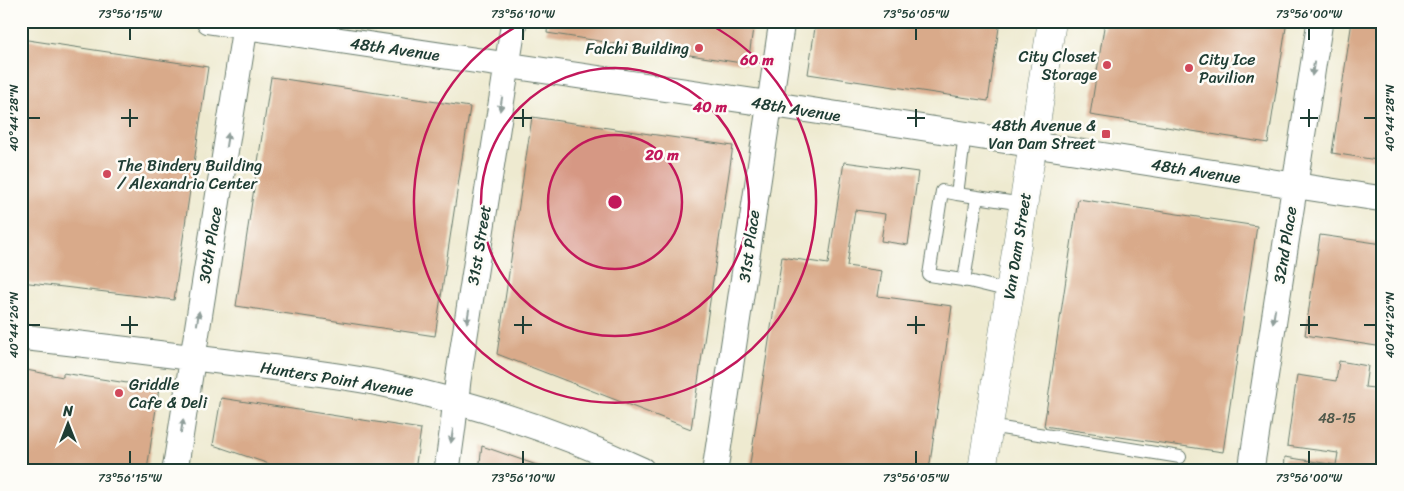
<svg xmlns="http://www.w3.org/2000/svg" width="1404" height="491" viewBox="0 0 1404 491" font-family="Sriracha,sans-serif">
<style>
.building{fill:#d9aa8a}
.lines{fill:none;stroke-linecap:round;stroke-linejoin:round}
.lane-casing{stroke:#677a6b;stroke-width:14}
.street-casing{stroke:#677a6b;stroke-width:27}
.primary-casing{stroke:#677a6b;stroke-width:29}
.lane{stroke:#fff;stroke-width:12}
.street{stroke:#fff;stroke-width:25}
.primary{stroke:#fff;stroke-width:28}
.oneway{fill:#8f9e9a}
.ticks{fill:none;stroke:#1f3d34;stroke-width:2}
.ring{fill:none;stroke:#c2185b;stroke-width:2.5}
.poi-dot{fill:#d1495b;stroke:#fdfcf7;stroke-width:2}
.labels{text-anchor:middle;dominant-baseline:central;stroke-width:5;stroke-linejoin:round;paint-order:stroke}
.number-label{font-size:14px;fill:#4e584a}
.poi-label{font-size:16px;fill:#1f3d34;stroke:#fdfcf7;text-anchor:end}
.street-label{font-size:16px;fill:#1f3d34;stroke:#fdfcf7}
.centre{fill:#c2185b;stroke:#fdfcf7;stroke-width:2.5}
.ring-label{font-size:15px;text-anchor:middle;font-weight:bold;fill:#c2185b;stroke:#fdfcf7;stroke-width:5;stroke-linejoin:round;paint-order:stroke}
.neatline{fill:none;stroke:#1f3d34;stroke-width:2}
.ticks-label{font-size:12px;text-anchor:middle;fill:#1f3d34}
</style>
<rect width="100%" height="100%" fill="#fdfcf7"/>
<filter id="ink" filterUnits="userSpaceOnUse"><feTurbulence type="fractalNoise" baseFrequency=".02" numOctaves="2"/><feDisplacementMap in="SourceGraphic" scale="10" xChannelSelector="R" yChannelSelector="G"/><feConvolveMatrix kernelMatrix="1 2 1 2 8 2 1 2 1" color-interpolation-filters="sRGB"/></filter>
<filter id="wash" filterUnits="userSpaceOnUse"><feTurbulence type="fractalNoise" baseFrequency=".0096" numOctaves="4" result="noise"/><feDisplacementMap in="SourceGraphic" scale="20" xChannelSelector="R" yChannelSelector="G"/><feGaussianBlur stdDeviation="1.12" result="paint"/><feColorMatrix in="noise" values="0 0 0 0 0 0 0 0 0 0 0 0 0 0 0 0 0 1.4 0 .05"/><feComposite in="paint" operator="in"/></filter>
<g filter="url(#wash)">
<rect width="100%" height="100%" fill="#eeead0"/>
<g id="blocks">
<path class="building" d="M548,21H754L748,64L547,33Z
M816,21H1000L988,101L808,74Z
M1105,21H1287L1268,143L1090,115Z
M1352,21H1383V161L1332,153Z
M21,39L208,67L174,300L21,282Z
M271,77L470,107L435,336L236,306Z
M532,117L733,146L691,429L497,354Z
M844,162L918,172L908,245L881,241L885,214L855,210L847,266L882,271L878,296L952,306L929,470H749L782,257L828,264Z
M1078,199L1257,226L1223,452L1044,426Z
M1320,235L1383,244V347L1305,335Z
M1339,361L1368,366L1365,387L1383,389V470H1284L1285,457L1336,465L1338,453L1287,446L1297,375L1336,381Z
M21,369L63,377V373L159,388L147,470H21Z
M221,398L421,429L415,470H287L213,445Z
M482,446L548,469V470H479Z
M211,466L227,469V470H210Z"/>
</g>
</g>
<g filter="url(#ink)">
<use href="#blocks" fill-opacity="0" stroke="#677a6b" stroke-width="1"/>
<g class="lines">
<defs>
<path id="lane" d="M965,134L957,194L942,191L929,275L969,281L1010,291
M957,194L977,197L964,281
M977,197L1023,204
M989,426L1180,457"/>
<path id="street" d="M209,21L770,104L1383,199
M21,337C92,345 164,354 235,363C285,369 335,374 384,384C473,403 560,432 642,470
M175,470L246,21
M447,470L453,426L458,380L514,21
M715,470L782,21
M1251,470L1320,21"/>
<path id="primary" d="M982,470L1052,21"/>
</defs>
<use href="#lane" class="lane-casing"/>
<use href="#street" class="street-casing"/>
<use href="#primary" class="primary-casing"/>
<use href="#lane" class="lane"/>
<use href="#street" class="street"/>
<use href="#primary" class="primary"/>
</g>
<defs><path id="oneway-solid" d="M-6-.8H1V-3.2L6.5 0L1 3.2V.8H-6Z" transform="scale(1.25)"/></defs>
<g class="oneway">
<use href="#oneway-solid" transform="translate(1313 69) rotate(99)"/>
<use href="#oneway-solid" transform="translate(501 104) rotate(99)"/>
<use href="#oneway-solid" transform="translate(227 140) rotate(-81)"/>
<use href="#oneway-solid" transform="translate(468 316) rotate(99)"/>
<use href="#oneway-solid" transform="translate(1274 316) rotate(99)"/>
<use href="#oneway-solid" transform="translate(198 318) rotate(-81)"/>
<use href="#oneway-solid" transform="translate(182 426) rotate(-81)"/>
<use href="#oneway-solid" transform="translate(452 436) rotate(99)"/>
</g>
</g>
<path class="ticks" d="M130,28V40M523,28V40M916,28V40M1309,28V40M130,109V127M523,109V127M916,109V127M1309,109V127M28,118H40M121,118H138M514,118H532M907,118H925M1300,118H1318M1364,118H1376M130,316V334M523,316V334M916,316V334M1309,316V334M28,325H40M121,325H138M514,325H532M907,325H925M1300,325H1318M1364,325H1376M130,451V464M523,451V464M916,451V464M1309,451V464"/>
<circle cx="615" cy="202" r="67" fill="#c2185b" fill-opacity=".12"/>
<g class="ring">
<circle cx="615" cy="202" r="67"/>
<circle cx="615" cy="202" r="134"/>
<path d="M703 21A201 201 0 1 1 527 21"/>
</g>
<g class="poi-dot">
<circle cx="699" cy="48" r="5"/>
<circle cx="1107" cy="65" r="5"/>
<circle cx="1189" cy="68" r="5"/>
<rect x="1101" y="129" width="10" height="10" rx="2.5"/>
<circle cx="107" cy="174" r="5"/>
<circle cx="119" cy="393" r="5"/>
</g>
<g class="labels">
<g class="number-label">
<text x="1337" y="418">48-15</text>
</g>
<g class="poi-label">
<text x="689" y="48">Falchi Building</text>
<text x="1097" y="56">City Closet<tspan x="1097" dy="18">Storage</tspan></text>
<text x="1199" y="59" text-anchor="start">City Ice<tspan x="1199" dy="18">Pavilion</tspan></text>
<text x="1096" y="125">48th Avenue &amp;<tspan x="1096" dy="18">Van Dam Street</tspan></text>
<text x="117" y="165" text-anchor="start">The Bindery Building<tspan x="117" dy="18">/ Alexandria Center</tspan></text>
<text x="129" y="384" text-anchor="start">Griddle<tspan x="129" dy="18">Cafe &amp; Deli</tspan></text>
</g>
<g class="street-label">
<text transform="translate(395 49) rotate(8)">48th Avenue</text>
<text transform="translate(796 109) rotate(9)">48th Avenue</text>
<text transform="translate(1196 171) rotate(9)">48th Avenue</text>
<text transform="translate(210 245) rotate(-81)">30th Place</text>
<text transform="translate(479 245) rotate(-81)">31st Street</text>
<text transform="translate(1285 245) rotate(-81)">32nd Place</text>
<text transform="translate(749 246) rotate(-82)">31st Place</text>
<text transform="translate(1017 246) rotate(-81)">Van Dam Street</text>
<text transform="translate(337 379) rotate(9)">Hunters Point Avenue</text>
</g>
</g>
<circle cx="615" cy="202" r="8" class="centre"/>
<g class="ring-label">
<text x="757" y="65">60 m</text>
<text x="710" y="112">40 m</text>
<text x="662" y="160">20 m</text>
</g>
<rect width="1404" height="491" fill="none" stroke="#fdfcf7" stroke-width="55"/>
<g transform="translate(68 424)" stroke="#fdfcf7" stroke-width="4" paint-order="stroke">
<path d="M0-4L9 19L0 12L-9 19Z" fill="#1f3d34"/>
<text y="-8" font-size="14" font-weight="bold" text-anchor="middle" fill="#1f3d34">N</text>
</g>
<rect x="28" y="28" width="1348" height="436" class="neatline"/>
<g class="ticks-label">
<text x="130" y="18">73°56'15"W</text>
<text x="523" y="18">73°56'10"W</text>
<text x="916" y="18">73°56'05"W</text>
<text x="1309" y="18">73°56'00"W</text>
<text transform="translate(14 118) rotate(-90)" y="4">40°44'28"N</text>
<text transform="translate(1390 118) rotate(-90)" y="4">40°44'28"N</text>
<text transform="translate(14 325) rotate(-90)" y="4">40°44'26"N</text>
<text transform="translate(1390 325) rotate(-90)" y="4">40°44'26"N</text>
<text x="130" y="482">73°56'15"W</text>
<text x="523" y="482">73°56'10"W</text>
<text x="916" y="482">73°56'05"W</text>
<text x="1309" y="482">73°56'00"W</text>
</g>
</svg>
